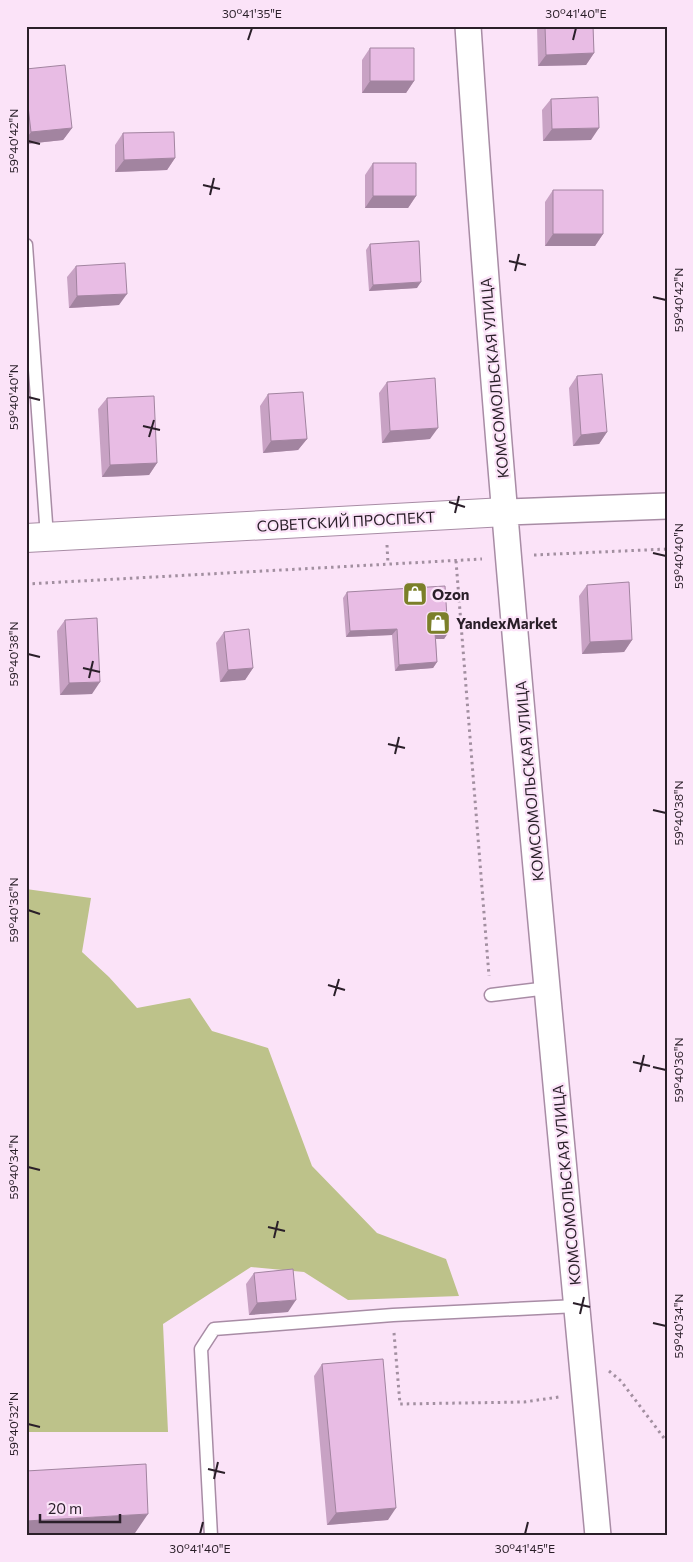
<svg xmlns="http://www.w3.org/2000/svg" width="693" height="1562" viewBox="0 0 693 1562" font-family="Commissioner,sans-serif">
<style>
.forest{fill:#bdc28a}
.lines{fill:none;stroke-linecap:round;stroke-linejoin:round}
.service-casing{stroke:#a88ca5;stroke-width:15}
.minor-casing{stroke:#a88ca5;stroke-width:28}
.tertiary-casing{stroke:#a88ca5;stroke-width:30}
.path{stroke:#a28fa0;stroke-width:3;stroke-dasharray:2.5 4;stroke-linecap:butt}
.service{stroke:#fff;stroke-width:12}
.minor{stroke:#fff;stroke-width:25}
.tertiary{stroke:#fff;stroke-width:28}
.wall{fill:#c8a2c4}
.shaded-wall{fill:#a284a0}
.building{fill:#e8bce4;stroke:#a284a0}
.ticks{fill:none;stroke:#2a1f29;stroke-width:2}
.labels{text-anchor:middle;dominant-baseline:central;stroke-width:4.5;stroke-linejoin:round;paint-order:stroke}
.street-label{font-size:15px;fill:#2a1f29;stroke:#fbe3f8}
.poi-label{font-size:15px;font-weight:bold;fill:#2a1f29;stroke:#fbe3f8;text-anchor:start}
.neatline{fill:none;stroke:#2a1f29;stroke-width:2}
.ticks-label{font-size:12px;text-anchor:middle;fill:#2a1f29}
</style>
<rect width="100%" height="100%" fill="#fbe3f8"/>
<path class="forest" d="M26,889L91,898L82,952L109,977L137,1008L190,998L212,1031L268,1048L312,1166L377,1233L446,1259L459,1296L348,1300L304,1272L251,1267L163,1324L168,1432H26Z"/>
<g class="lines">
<defs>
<path id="service" d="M26,245L47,537
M491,995L548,988
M211,1536L201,1349L214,1329L393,1315L577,1306"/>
<path id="minor" d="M468,26C501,530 552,1033 598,1536
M505,512L667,506"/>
<path id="tertiary" d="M26,538L505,512"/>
</defs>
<use href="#service" class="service-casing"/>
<use href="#minor" class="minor-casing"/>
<use href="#tertiary" class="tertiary-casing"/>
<path class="path" d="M387,545L388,564
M534,555L667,549
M456,561L489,976
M26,584L482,559
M394,1333L400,1404L524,1402L559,1397
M609,1371L621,1381L667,1442"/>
<use href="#service" class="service"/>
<use href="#minor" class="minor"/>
<use href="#tertiary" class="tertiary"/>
</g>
<path class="wall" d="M537,26H593L594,53L586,65L538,66Z
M370,48L414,81L406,93H362V60Z
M26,69L72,128L63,140L26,144Z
M551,99L591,140L543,141L542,110Z
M123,133L175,158L167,170L115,172V145Z
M373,163L416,196L408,208H365V175Z
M553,190L603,234L595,246H545V202Z
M370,244L417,288L369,291L366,250Z
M76,266L119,305L69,308L67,277Z
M577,376L607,432L599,444L573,446L569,388Z
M387,382L430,439L382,443L379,393Z
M268,394L307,439L298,450L263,453L260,406Z
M107,398L157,463L149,475L102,477L98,409Z
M587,585L632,640L624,652L582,654L579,596Z
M347,592L448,633L444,639H436L437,662L433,668L395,671L392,635L346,637L343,598Z
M65,620L92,694L60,695L57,631Z
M224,632L253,668L245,680L220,682L216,643Z
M254,1273L288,1312L249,1315L246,1284Z
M322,1364L388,1520L327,1525L314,1376Z"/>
<path class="shaded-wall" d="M594,53L586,65L538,66L546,55Z
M370,81H414L406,93H362Z
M72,128L63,140L26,144V139L31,132Z
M599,128L591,140L543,141L552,129Z
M175,158L167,170L115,172L124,160Z
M373,196H416L408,208H365Z
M553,234H603L595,246H545Z
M421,282L417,288L369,291L373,285Z
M127,294L119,305L69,308L77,296Z
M438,428L430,439L382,443L390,431Z
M607,432L599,444L573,446L581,435Z
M307,439L298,450L263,453L271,441Z
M157,463L149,475L102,477L110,465Z
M397,629L392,635L346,637L350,631Z
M435,633H448L444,639H431Z
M632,640L624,652L582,654L590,642Z
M437,662L433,668L395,671L399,665Z
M253,668L245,680L220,682L228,670Z
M100,682L92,694L60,695L69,683Z
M296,1300L288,1312L249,1315L257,1303Z
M396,1508L388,1520L327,1525L336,1513Z
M148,1514L133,1536H26V1521Z"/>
<path class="building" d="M545,26H593L594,53L546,55Z
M370,48H414V81H370Z
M65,65L72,128L31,132L26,89V69Z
M598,97L599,128L552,129L551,99Z
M174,132L175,158L124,160L123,133Z
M373,163H416V196H373Z
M553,190H603V234H553Z
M419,241L421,282L373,285L370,244Z
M125,263L127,294L77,296L76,266Z
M602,374L607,432L581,435L577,376Z
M435,378L438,428L390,431L387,382Z
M303,392L307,439L271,441L268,394Z
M154,396L157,463L110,465L107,398Z
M629,582L632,640L590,642L587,585Z
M445,586L448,633H435L437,662L399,665L397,629L350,631L347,592Z
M97,618L100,682L69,683L65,620Z
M249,629L253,668L228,670L224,632Z
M293,1269L296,1300L257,1303L254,1273Z
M383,1359L396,1508L336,1513L322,1364Z
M146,1464L148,1514L26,1521V1471Z"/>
<path class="ticks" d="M248,40L252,28M573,40L576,28M28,141L40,144M203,185L220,189M210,195L214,178M509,261L526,265M515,271L519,254M653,297L666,300M28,397L40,400M143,426L160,430M149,437L154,420M449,502L465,507M455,513L459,496M653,553L666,556M28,654L40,657M83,668L100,672M89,678L93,661M388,744L405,748M395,754L399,737M653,810L666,813M28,910L40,914M328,985L345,990M334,996L339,979M633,1062L650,1066M653,1067L666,1070M640,1072L644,1055M28,1167L40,1170M268,1227L285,1231M274,1238L278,1221M573,1303L590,1307M580,1314L584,1297M653,1323L666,1326M28,1424L40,1427M208,1469L225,1473M214,1479L218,1462M200,1534L203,1522M525,1534L528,1522"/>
<defs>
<symbol id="shop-square" viewBox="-11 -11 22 22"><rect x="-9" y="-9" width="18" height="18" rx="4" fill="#7b7f29" stroke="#fbe3f8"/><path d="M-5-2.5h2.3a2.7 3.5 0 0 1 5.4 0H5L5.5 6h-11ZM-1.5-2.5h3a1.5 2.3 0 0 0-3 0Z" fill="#fff"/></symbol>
</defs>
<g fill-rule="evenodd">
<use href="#shop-square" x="401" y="580" width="28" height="28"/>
<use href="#shop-square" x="424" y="609" width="28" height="28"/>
</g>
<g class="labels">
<g class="street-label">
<text transform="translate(494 378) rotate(-95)">КОМСОМОЛЬСКАЯ УЛИЦА</text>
<text transform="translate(346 521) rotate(-3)">СОВЕТСКИЙ ПРОСПЕКТ</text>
<text transform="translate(529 781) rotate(-95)">КОМСОМОЛЬСКАЯ УЛИЦА</text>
<text transform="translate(566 1185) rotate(-95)">КОМСОМОЛЬСКАЯ УЛИЦА</text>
</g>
<g class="poi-label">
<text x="432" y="594">Ozon</text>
<text x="456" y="623">YandexMarket</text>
</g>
</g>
<rect width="693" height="1562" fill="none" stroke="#fbe3f8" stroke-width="55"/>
<path d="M40 1514v8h80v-8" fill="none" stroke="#2a1f29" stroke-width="2.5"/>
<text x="48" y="1514" font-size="15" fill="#2a1f29" stroke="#fbe3f8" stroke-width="4" paint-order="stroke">20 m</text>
<rect x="28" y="28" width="638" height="1506" class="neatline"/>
<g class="ticks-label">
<text x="252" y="18">30°41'35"E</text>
<text x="576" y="18">30°41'40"E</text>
<text transform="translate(14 141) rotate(-90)" y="4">59°40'42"N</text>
<text transform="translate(679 300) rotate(-90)" y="4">59°40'42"N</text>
<text transform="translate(14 397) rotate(-90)" y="4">59°40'40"N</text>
<text transform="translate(679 556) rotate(-90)" y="4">59°40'40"N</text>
<text transform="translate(14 654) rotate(-90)" y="4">59°40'38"N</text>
<text transform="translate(679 813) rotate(-90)" y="4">59°40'38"N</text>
<text transform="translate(14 910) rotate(-90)" y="4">59°40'36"N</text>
<text transform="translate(679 1070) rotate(-90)" y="4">59°40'36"N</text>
<text transform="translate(14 1167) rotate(-90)" y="4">59°40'34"N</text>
<text transform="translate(679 1326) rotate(-90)" y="4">59°40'34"N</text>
<text transform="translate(14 1424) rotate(-90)" y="4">59°40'32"N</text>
<text x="200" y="1553">30°41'40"E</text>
<text x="525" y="1553">30°41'45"E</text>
</g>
</svg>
